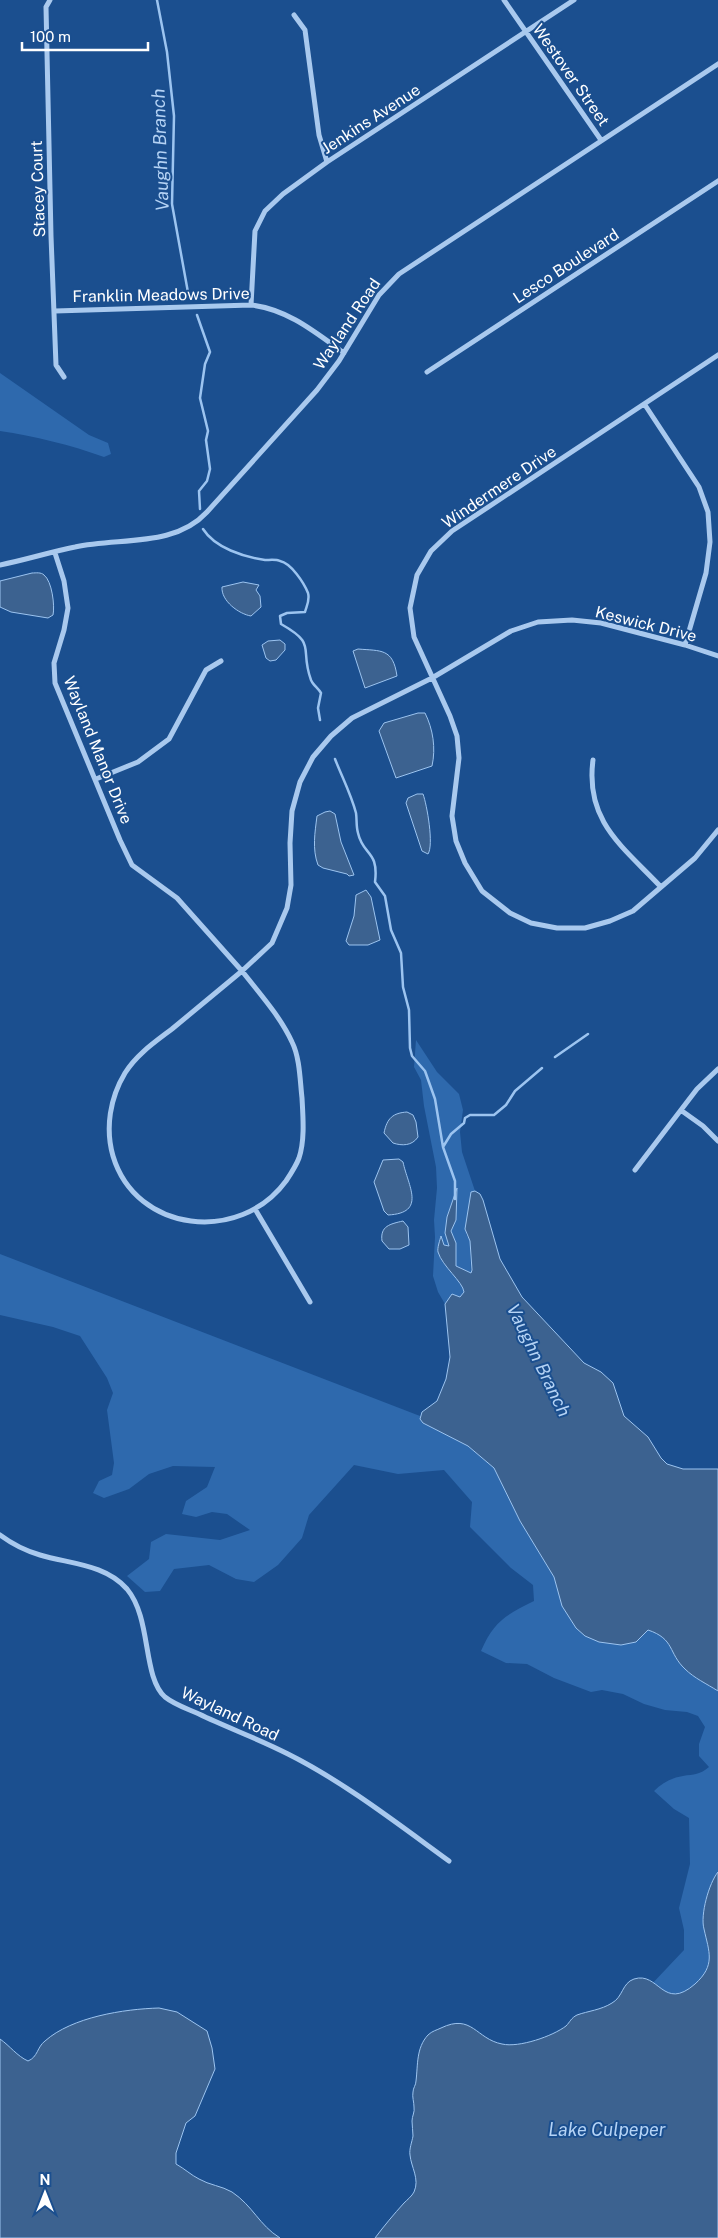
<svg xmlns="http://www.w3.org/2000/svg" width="718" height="2238" viewBox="0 0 718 2238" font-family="'Public Sans',sans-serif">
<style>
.green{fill:#2e69ad}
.water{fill:#3c6290;stroke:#9cc4f0}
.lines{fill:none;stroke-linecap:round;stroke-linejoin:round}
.stream{stroke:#9cc4f0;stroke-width:2.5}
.minor{stroke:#a9c9ee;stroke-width:5}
.labels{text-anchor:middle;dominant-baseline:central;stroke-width:4;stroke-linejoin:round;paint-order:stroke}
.street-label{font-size:16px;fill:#fff;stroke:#1b4f8f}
.water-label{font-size:18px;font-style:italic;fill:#b5d3f5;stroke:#1b4f8f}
</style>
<rect width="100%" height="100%" fill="#1b4f8f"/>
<path class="green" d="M0,373L89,435L108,443L111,454L104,457C71,445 34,436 0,431Z
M416,1040L437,1072L459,1094L463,1110L460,1132L462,1152L475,1191L471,1193L466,1234L470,1241L471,1273L456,1266V1243L451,1231L456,1220V1191L447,1217L449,1246L444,1245L441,1238C440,1241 438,1246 438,1250C439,1266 463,1279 464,1292L460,1297L447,1300L445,1304L438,1292L433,1276L435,1237L434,1220L437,1188L436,1167L424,1106L421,1080L414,1067Z
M0,1254L420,1416L423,1423L468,1446L494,1468L520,1521L554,1577L645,1631L651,1629L667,1638L718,1692V1875L711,1969L696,1985L675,1998L650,1986L684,1950V1930L679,1908L690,1864L689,1818L674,1809L654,1791C662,1783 671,1778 683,1776C694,1774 700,1775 709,1767L699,1756V1744L705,1727L698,1716L687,1712L665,1710L644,1704L623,1694L602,1690L591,1692L554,1678L527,1664L506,1663L481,1651C494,1621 506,1615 534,1601L533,1585L511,1568L470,1527L472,1502L444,1470L398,1474L354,1465L309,1515L302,1538L278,1565L254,1582L236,1579L209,1565L174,1569L160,1591L145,1592L127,1576L149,1559L151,1542L166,1534L220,1540L250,1530L227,1514L212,1512L196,1517L182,1514L186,1501L207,1487L215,1467L173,1466L149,1474L129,1489L104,1498L93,1493L99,1481L112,1475L114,1463L107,1410L113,1393L107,1378L80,1336L53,1327L0,1315Z"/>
<path class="water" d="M32,573C36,573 41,572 44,575C52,581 55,606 53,615L48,618L11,612L0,607V581Z
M243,582L259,585L256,590L260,596L261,607L251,616C239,614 221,601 222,587Z
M280,640L285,644V650L276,660L270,661L266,658L262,645L268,641Z
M358,649C381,651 393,648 397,676L365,688L353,651Z
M418,713H425C433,729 436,748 432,766L396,778L379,731L384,723Z
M417,794H423C427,805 434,845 428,854L422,851L406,803L408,798Z
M325,812L330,811L335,814L341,842L354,875L349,876L347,874L323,868L318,865C312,849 315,832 317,816Z
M366,890L371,897L380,940L368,945H349L346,941L354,916L356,895Z
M407,1112L413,1115L416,1122L418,1137C412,1146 402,1146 393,1143L384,1133C387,1118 393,1113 407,1112Z
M399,1159L403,1162C408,1186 427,1213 388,1215L384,1211L374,1182L383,1160Z
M457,1188L456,1220L451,1231L456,1243V1266L471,1273L472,1270L470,1241L465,1229L471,1192L475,1191L480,1194L483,1200L500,1259L522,1297L584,1363L601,1372L613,1383L624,1416L648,1437L661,1458L667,1464L683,1469H718V1691C707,1684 694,1678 685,1669C668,1653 675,1639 648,1630L636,1642L621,1645L599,1642L585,1636L576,1628L562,1606L554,1577L520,1521L494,1468L468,1446L423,1423L420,1419L422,1412L437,1401L446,1379L450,1357L445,1304L452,1294L460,1297L464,1292C463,1282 442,1266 438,1252C437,1248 440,1240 441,1236L444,1245L449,1246L445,1233L447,1217Z
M403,1221L408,1227L409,1245L400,1249H389L382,1241C380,1226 390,1224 403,1221Z
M718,1872V2238H375C384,2226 394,2214 404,2203C407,2200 412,2196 414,2192C420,2179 411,2167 410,2155C409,2149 412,2142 413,2136C413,2131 412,2126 412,2121C412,2116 415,2112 414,2107C414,2102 412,2097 413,2092C413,2088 416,2085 416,2081C418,2065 416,2048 428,2035C432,2031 437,2030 441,2028C472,2013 476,2039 502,2044C519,2048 553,2036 566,2026C570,2022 571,2018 577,2015C588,2011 601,2010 612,2003C623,1997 622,1983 634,1979C659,1971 663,2012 695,1984C716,1965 709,1952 704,1929C700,1915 709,1883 718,1872Z
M159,2008L177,2012L207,2031L212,2048L215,2069L195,2116L186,2123L176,2153V2164C185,2169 191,2175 199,2179C209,2185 222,2186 232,2192C253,2206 259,2225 280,2238H0V2039C10,2046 17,2056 28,2061C38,2057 37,2047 45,2041C72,2017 124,2009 159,2008Z"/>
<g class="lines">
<path class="stream" d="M157,0L167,52L174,116L172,204L189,298
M197,315L210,352L205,364L200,398L208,431L206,440L210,469L207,481L199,491L200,509
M203,529C215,548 244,557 265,560C270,560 276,559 280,561C291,563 304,583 308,593C310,600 307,605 305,612L287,613L280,616L281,624C318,645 299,647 311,680C313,685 318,688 321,693L318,708L320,720
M335,759C342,777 351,794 356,813C357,820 356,826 358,833C363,856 379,850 375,882L385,896L391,930L401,953L403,987L409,1010L410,1048L412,1056L425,1071L435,1099L443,1147L455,1181V1199
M555,1057L588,1034
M443,1147L451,1134L464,1123L465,1118L470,1115H494L506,1105L515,1091L542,1068"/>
<path class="minor" d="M50,0L46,7L51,236L56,365L64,377
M504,0L601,140
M294,15L305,30L319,135L327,162
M251,305L255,231L265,211L283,194L327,162L574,0
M55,311L251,305C287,309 315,332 344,353
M718,355L452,531L431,551L417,575L410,608L414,637L450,716L457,736L459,758L452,816L456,841L465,863L482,891L510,913L531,923L557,928H585L610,921L633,911L695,858L718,830
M427,372L718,181
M645,405L699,487L708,512L710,542L706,573L685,645
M55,553L64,581L68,608L64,630L54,663L55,683L120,840L132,865L177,898L242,971L272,943L287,908L291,885L290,843L292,811L300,782L313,757L331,736L352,718L432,678L511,631L538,622L572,620L601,623L685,645L718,656
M0,565C25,560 50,552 75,547C119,537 174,548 207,512L317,390L339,361L379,295L399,274L718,64
M593,760C585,821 622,846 660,886
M96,779L138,762L169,739L206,670L221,661
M242,971C260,994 280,1016 292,1042C300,1058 300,1081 302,1098C303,1117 305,1140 299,1158C296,1166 290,1175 286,1181C240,1244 136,1233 113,1156C105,1128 110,1098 125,1073C137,1054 155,1042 172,1029C195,1010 219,990 242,971Z
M682,1111L703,1126L718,1141
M635,1170L697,1089L718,1069
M255,1209L310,1302
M0,1535C12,1544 26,1551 40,1555C70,1564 105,1564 127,1589C152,1619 142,1676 165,1697C175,1705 188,1709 199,1714C228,1728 259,1739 288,1754C344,1782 398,1824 449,1861"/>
</g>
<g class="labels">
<g class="street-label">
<text transform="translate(571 75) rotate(55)">Westover Street</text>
<text transform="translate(371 119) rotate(-33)">Jenkins Avenue</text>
<text transform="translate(38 189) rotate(-92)">Stacey Court</text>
<text transform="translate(566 266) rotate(-33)">Lesco Boulevard</text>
<text transform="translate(161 295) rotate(-1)">Franklin Meadows Drive</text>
<text transform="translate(347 324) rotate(-56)">Wayland Road</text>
<text transform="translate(499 487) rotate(-34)">Windermere Drive</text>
<text transform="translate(646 624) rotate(14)">Keswick Drive</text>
<text transform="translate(98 750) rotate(68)">Wayland Manor Drive</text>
<text transform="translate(230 1714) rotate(25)">Wayland Road</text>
</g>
<g class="water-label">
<text transform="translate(160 150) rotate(-92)">Vaughn Branch</text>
<text transform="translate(539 1360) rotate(64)">Vaughn Branch</text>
<text x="607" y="2129">Lake Culpeper</text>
</g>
</g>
<g transform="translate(45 2193)" stroke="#1b4f8f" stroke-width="4" paint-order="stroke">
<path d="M0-4L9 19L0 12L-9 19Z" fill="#ffffff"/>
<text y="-8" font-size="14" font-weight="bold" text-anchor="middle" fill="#ffffff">N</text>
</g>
<path d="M22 42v8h126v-8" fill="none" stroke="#ffffff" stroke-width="2.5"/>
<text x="30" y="42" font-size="15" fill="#ffffff" stroke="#1b4f8f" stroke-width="4" paint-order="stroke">100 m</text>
</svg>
